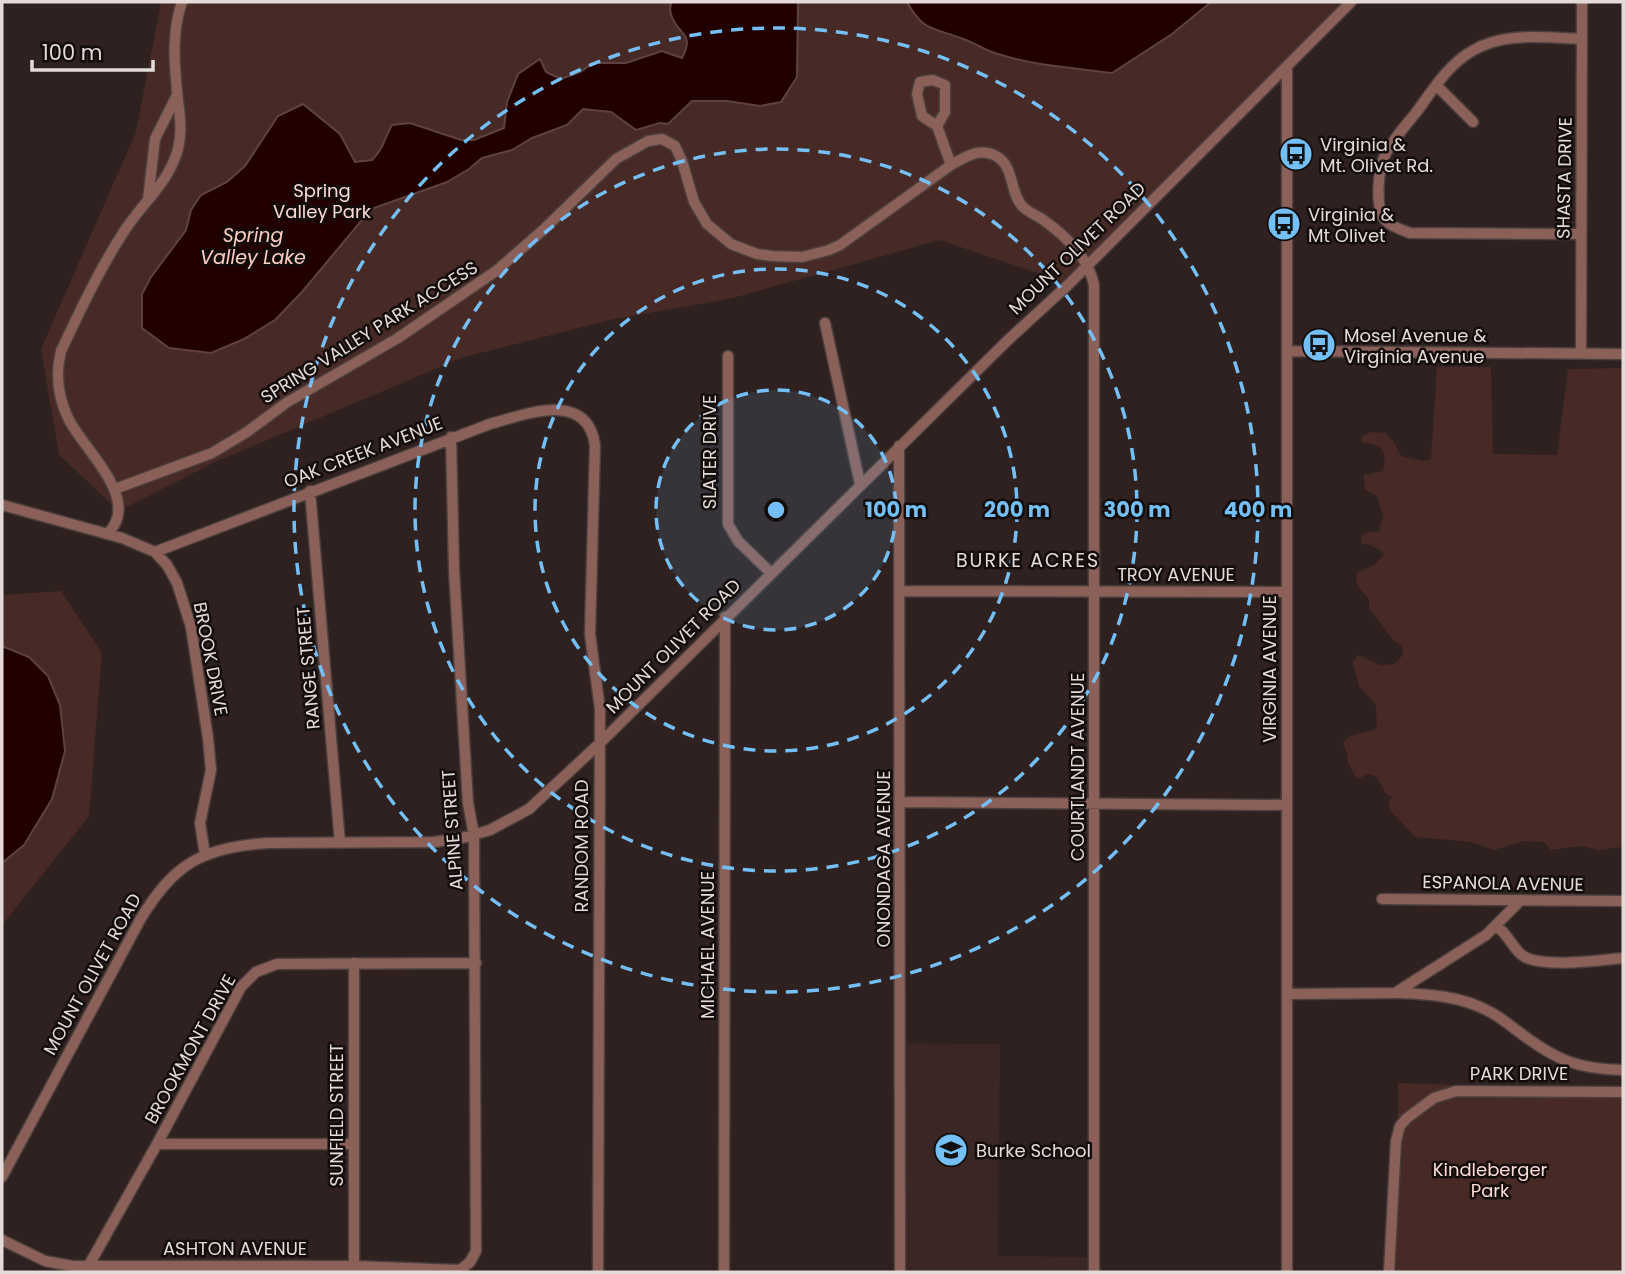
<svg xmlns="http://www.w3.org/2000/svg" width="1625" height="1274" viewBox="0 0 1625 1274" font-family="Poppins,sans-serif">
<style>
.built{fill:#3a2622}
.green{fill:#472a25}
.water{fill:#230000;stroke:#5d4241;stroke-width:2}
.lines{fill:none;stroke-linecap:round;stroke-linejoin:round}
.minor-casing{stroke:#4b3f3d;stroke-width:13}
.minor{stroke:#8b6059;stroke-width:10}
.ring{fill:none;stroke:#74c0f6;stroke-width:3.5;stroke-dasharray:12 9}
.labels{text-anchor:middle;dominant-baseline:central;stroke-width:5;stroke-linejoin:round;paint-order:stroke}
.poi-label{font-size:18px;fill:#e4dbd9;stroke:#120c0b;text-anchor:start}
.street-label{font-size:18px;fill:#e4dbd9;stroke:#120c0b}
.park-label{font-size:18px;fill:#fddbd5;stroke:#120c0b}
.water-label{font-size:19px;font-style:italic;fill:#ffcdc3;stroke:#120c0b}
.neighbourhood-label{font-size:19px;letter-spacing:2px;fill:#e4dbd9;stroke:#120c0b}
.centre{fill:#74c0f6;stroke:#120c0b;stroke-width:3.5}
.ring-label{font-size:21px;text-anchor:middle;font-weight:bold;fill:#74c0f6;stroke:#120c0b;stroke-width:5;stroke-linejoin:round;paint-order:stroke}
</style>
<rect width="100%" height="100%" fill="#2e211f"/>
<path class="built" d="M903,1043L1000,1044L998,1256L1088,1257V1272H904Z"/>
<path class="green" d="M161,2H1351L1069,284L940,240L733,298L610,320L461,358L213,463L119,511L59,455L41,349L136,132Z
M1437,367H1491L1493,454L1557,455L1568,369L1623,368V847L1599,850L1581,846L1551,850L1544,842L1524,841L1494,850L1471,842L1415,837L1390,810L1389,800L1394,797L1386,794L1377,777L1368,774L1358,779C1344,762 1351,760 1343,743L1350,736L1377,729L1376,705L1359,686L1353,663L1358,655L1380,665L1394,664L1403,655L1402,646L1393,640L1369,608V599L1359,588L1356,581L1357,573L1374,565L1384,554L1373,546L1361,543V536L1366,533L1379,531L1383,517L1377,496L1365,490L1364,475L1383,471C1387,452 1384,444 1363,443L1361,437L1371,432L1386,433L1394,442L1401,456L1423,461L1431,459Z
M61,591L102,653L89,816L2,925V595Z
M1398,1083L1623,1091V1272H1396Z"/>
<path class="water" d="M671,2H798L797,77L781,102L760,106L727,101H692L668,124L660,123L636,130L611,112L583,109L567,125L532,138L512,150L482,158L469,169L447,182L371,209L302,292L275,320L244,339L211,353L169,348L142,328V294L151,277L186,230L191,210L201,195L227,182L245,166L278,116L303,104L340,134L355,162L372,160C384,148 384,139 392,125L410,123L461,140H474L504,128L507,102L518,74L540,59L546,72L561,79L580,72L593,63H626L662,51L682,58C696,31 676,35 671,14C669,10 671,6 671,2Z
M907,2H1211L1172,34L1112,73C1075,68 1035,66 998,54C986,51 975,43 963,39C934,27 924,33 907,2Z
M2,646L29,657L48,676L60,705L65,751L52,799L24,845L2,863Z"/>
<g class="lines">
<defs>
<path id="minor" d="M1287,66V1272
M1436,85L1473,122
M937,126L945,112V85L933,80L920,82L917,94L922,116L937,126L951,165
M148,199L155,139L177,95
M1580,234L1410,233C1402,230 1392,227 1386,221C1374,208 1378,168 1386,153C1394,138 1407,124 1418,110C1433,89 1449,64 1472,51C1505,31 1546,38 1582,39
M825,323L860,484
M1288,351L1623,354
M1581,354L1582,2
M728,356V524L738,541L771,573
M899,446L900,1272
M115,489L212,453L247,432L286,403L398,338L496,271L543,230L616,159L648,141L662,139L675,146L682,161L694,202L707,224L731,244L757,254L772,256L802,257L829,250L840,245L951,165C965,157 980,147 996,156C1015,166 1009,193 1023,207C1028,212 1036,215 1042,219C1065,235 1088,256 1094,285V1272
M310,491L340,843
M2,505L122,538L155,552L167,565L177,583L191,627L208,738L211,770L200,823L205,855
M107,534C143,501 85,451 69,420C58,398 55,375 61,351C80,311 99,270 123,233C141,204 169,183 178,149C183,128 179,112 177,91C174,60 172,31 182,2
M155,552L490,424C526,414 587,390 595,445L590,634L600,709L598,1272
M899,591L1286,592
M900,802L1287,805
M1382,899L1623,901
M1496,926C1510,935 1513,951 1525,957C1545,968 1600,960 1623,958
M354,963V1266
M1397,993C1429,994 1463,996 1492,1013C1503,1019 1513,1028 1523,1035C1558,1061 1579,1069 1623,1070
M1287,994L1395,993L1486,935L1521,900
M157,1144H353
M2,1177L140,920C174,863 202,848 268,843L434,842L462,838L490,830L529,809L599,744L1007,341L1069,284L1351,2
M2,1240L45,1261L72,1266H354L460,1270L470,1262L476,1251L474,835L468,803L454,570L451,437
M89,1265L157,1144L241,987L256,972L277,964L476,963
M724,1272L725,617
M1389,1272L1396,1141L1400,1126L1407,1118L1434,1098L1456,1091L1623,1092"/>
</defs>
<use href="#minor" class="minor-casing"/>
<use href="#minor" class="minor"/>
</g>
<circle cx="776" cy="510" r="120" fill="#74c0f6" fill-opacity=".12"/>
<g class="ring">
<circle cx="776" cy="510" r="120"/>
<circle cx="776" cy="510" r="241"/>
<circle cx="776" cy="510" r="361"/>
<circle cx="776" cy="510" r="482"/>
</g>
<defs>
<symbol id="bus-disc" viewBox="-11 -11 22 22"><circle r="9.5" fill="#74c0f6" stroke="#120c0b"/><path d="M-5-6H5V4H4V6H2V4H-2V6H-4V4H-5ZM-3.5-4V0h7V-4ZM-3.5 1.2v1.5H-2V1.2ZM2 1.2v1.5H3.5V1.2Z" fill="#111"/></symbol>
<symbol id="school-disc" viewBox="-11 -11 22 22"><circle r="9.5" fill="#74c0f6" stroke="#120c0b"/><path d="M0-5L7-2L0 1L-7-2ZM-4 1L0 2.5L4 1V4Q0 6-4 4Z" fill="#111"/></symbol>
</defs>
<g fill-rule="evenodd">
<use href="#bus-disc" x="1277" y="135" width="38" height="38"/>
<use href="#bus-disc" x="1265" y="205" width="38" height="38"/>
<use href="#bus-disc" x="1300" y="326" width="38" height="38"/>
<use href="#school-disc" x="932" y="1131" width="38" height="38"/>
</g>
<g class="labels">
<g class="poi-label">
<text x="1320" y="144">Virginia &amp;<tspan x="1320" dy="21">Mt. Olivet Rd.</tspan></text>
<text x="1308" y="214">Virginia &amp;<tspan x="1308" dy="21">Mt Olivet</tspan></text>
<text x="1344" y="335">Mosel Avenue &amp;<tspan x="1344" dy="21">Virginia Avenue</tspan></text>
<text x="976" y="1150">Burke School</text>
</g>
<g class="street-label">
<text transform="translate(1564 178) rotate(-89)">SHASTA DRIVE</text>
<text transform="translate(1077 248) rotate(-44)">MOUNT OLIVET ROAD</text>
<text transform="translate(369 332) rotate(-32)">SPRING VALLEY PARK ACCESS</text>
<text transform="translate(363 452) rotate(-21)">OAK CREEK AVENUE</text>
<text transform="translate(709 452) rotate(-90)">SLATER DRIVE</text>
<text x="1176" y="574">TROY AVENUE</text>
<text transform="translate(673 646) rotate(-45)">MOUNT OLIVET ROAD</text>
<text transform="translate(211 659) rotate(79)">BROOK DRIVE</text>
<text transform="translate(308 668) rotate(-95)">RANGE STREET</text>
<text transform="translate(1269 669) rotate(-90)">VIRGINIA AVENUE</text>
<text transform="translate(1077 767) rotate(-90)">COURTLANDT AVENUE</text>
<text transform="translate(452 830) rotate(-94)">ALPINE STREET</text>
<text transform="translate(581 846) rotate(-90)">RANDOM ROAD</text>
<text transform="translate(883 859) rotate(-90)">ONONDAGA AVENUE</text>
<text transform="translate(1503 883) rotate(1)">ESPANOLA AVENUE</text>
<text transform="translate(707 945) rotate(-90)">MICHAEL AVENUE</text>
<text transform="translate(92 974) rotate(-61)">MOUNT OLIVET ROAD</text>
<text transform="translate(190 1049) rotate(-61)">BROOKMONT DRIVE</text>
<text x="1519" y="1073">PARK DRIVE</text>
<text transform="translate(336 1115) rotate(-90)">SUNFIELD STREET</text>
<text x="235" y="1248">ASHTON AVENUE</text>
</g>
<g class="park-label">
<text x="322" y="190">Spring<tspan x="322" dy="21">Valley Park</tspan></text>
<text x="1490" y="1169">Kindleberger<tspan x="1490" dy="21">Park</tspan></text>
</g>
<g class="water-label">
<text x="253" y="235">Spring<tspan x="253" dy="22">Valley Lake</tspan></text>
</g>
<g class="neighbourhood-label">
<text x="1028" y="560">BURKE ACRES</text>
</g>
</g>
<circle cx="776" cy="510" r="10" class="centre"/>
<g class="ring-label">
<text x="896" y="517">100 m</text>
<text x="1017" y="517">200 m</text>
<text x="1137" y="517">300 m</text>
<text x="1258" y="517">400 m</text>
</g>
<rect width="1625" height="1274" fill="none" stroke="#e4dbd9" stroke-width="7"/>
<path d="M32 60v10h121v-10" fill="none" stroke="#e4dbd9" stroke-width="3.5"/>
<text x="42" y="60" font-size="21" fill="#e4dbd9" stroke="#120c0b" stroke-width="5" paint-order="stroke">100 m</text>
</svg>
